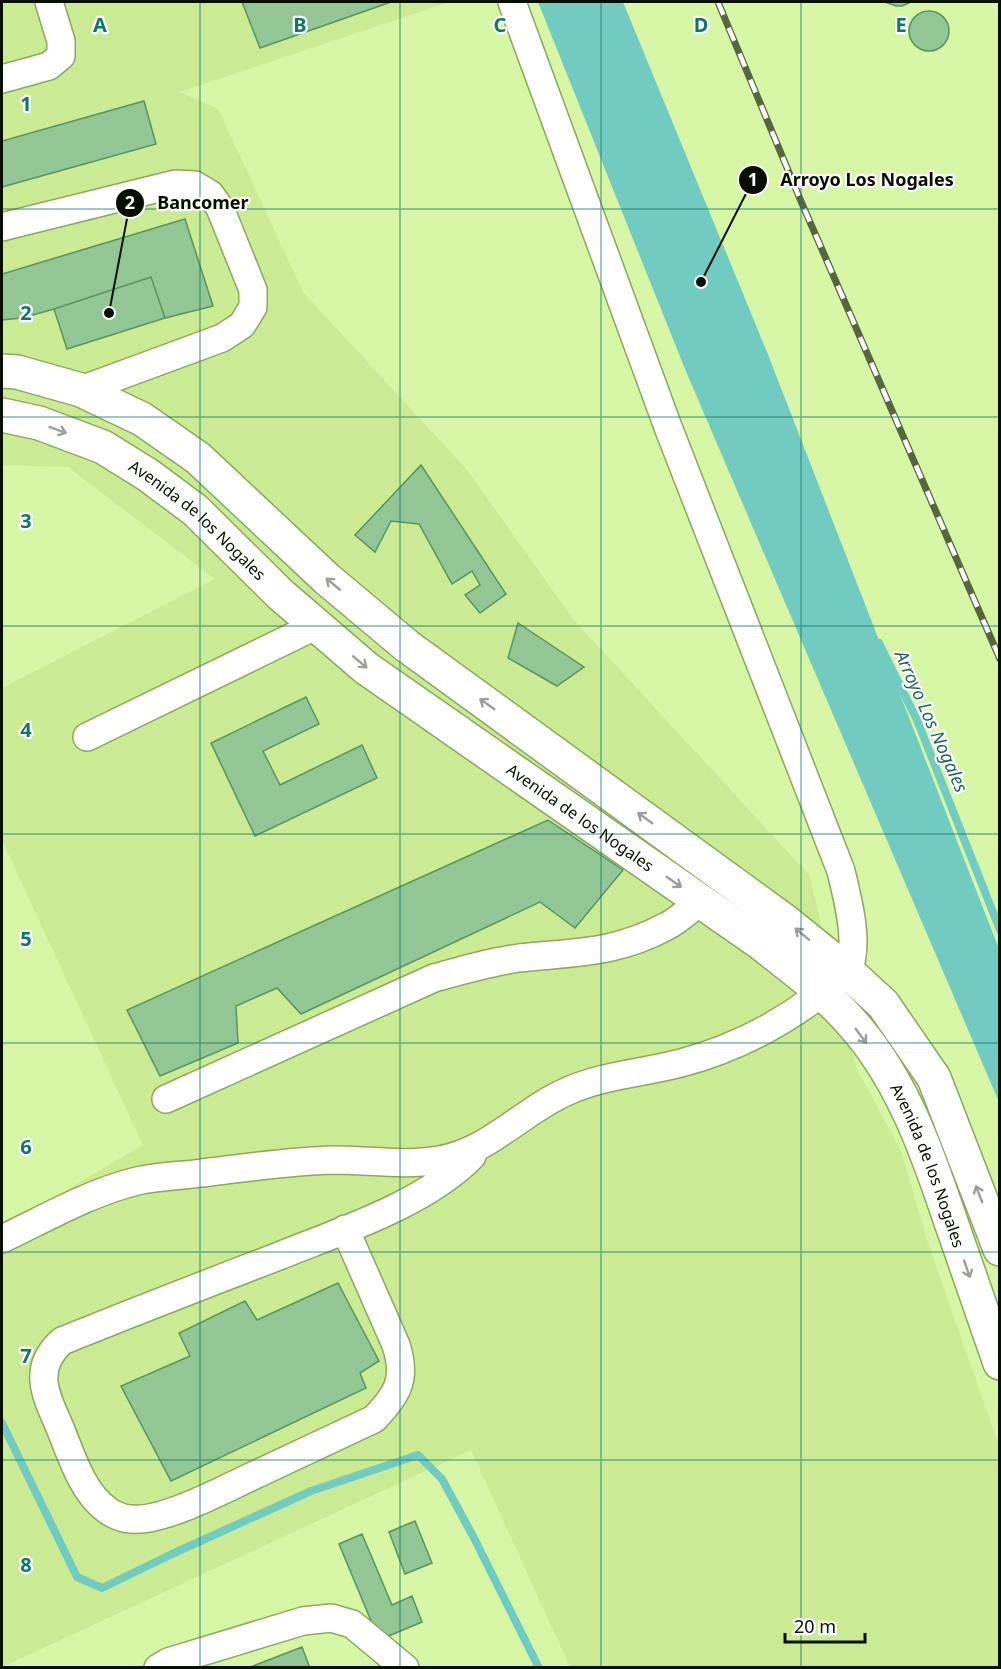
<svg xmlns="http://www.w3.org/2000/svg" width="1001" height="1669" viewBox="0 0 1001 1669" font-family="'Noto Sans',sans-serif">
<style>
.built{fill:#caeb94}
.water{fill:#72cbc0}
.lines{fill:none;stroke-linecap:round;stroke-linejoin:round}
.stream{stroke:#72cbc0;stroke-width:8}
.building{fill:#93c695;stroke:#56955b;stroke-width:1.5}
.minor-casing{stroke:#8ca85b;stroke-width:30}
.major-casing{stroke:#8ca85b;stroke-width:36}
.minor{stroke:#fff;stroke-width:27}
.major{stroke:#fff;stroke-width:33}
.rail-casing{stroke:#56673f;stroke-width:7}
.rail{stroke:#fff;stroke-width:4.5;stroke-dasharray:14;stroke-linecap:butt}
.oneway{stroke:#9c9f99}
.grid{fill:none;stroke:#0f766e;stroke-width:1.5;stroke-opacity:0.55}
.labels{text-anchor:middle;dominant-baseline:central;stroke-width:4.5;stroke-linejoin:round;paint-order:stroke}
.street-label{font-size:16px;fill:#070f00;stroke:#fff}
.water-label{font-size:18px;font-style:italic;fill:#1d655e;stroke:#fff}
.grid-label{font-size:20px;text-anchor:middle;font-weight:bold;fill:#0f766e;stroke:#fff;stroke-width:4.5;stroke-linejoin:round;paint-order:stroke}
.leader{fill:none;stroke:#070f00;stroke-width:2}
.callout-dot{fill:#070f00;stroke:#fff;stroke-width:2}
.mark-label{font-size:18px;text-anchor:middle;font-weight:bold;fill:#fff}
.callout-label{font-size:18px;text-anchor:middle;font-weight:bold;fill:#070f00;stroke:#fff;stroke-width:4.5;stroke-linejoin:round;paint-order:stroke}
</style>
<rect width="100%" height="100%" fill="#d6f5a5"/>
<path class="built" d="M2,2H449L180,92L218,109L303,292L467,470L573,619L809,875L856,1067L901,1151L928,1243L999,1446V1667H570L471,1450L2,1667V1228L143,1145L2,840V688L215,579L68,467L2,465Z"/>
<path class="water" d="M538,2H623L767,352L999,949V1102L685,369Z"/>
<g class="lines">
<path class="stream" d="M879,643L917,720L1000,930
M2,1423L77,1577L102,1588L172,1554L311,1491L418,1455L442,1479L474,1538L539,1668"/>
</g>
<path class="building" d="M242,2H391L260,48Z
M885,2H911L902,6H896Z
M909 31a20 20 0 1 1 40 0a20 20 0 1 1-40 0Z
M144,101L156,144L2,187V141Z
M185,219L213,306L165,318L151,277L54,309L22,318L2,320V274Z
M151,277L165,318L67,349L54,309Z
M421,465L506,594L480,613L465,595L480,585L472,571L452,584L419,524L391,521L375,552L355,535Z
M518,623L584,667L557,686L508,658Z
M306,697L319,724L263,751L280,785L362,745L377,778L255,836L211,743Z
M548,820L623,870L575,928L540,902L301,1014L277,988L236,1006L238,1043L160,1076L127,1010Z
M338,1283L379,1361L360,1373L366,1388L171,1481L121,1386L190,1356L179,1333L245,1301L257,1320Z
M415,1521L432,1563L405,1574L389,1532Z
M362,1534L392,1605L412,1596L422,1622L379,1640L339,1544Z
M302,1647L310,1668H248Z"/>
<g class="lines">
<defs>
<path id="minor" d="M2,79L49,66L61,56V41L49,2
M2,227L175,184L195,185L210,194L220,208L253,290V307L242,325L222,338L81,390
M87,737L317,625
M166,1099L434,978C462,970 490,962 519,958C575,952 615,954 667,926C679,920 690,909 701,901
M345,1229L396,1345C407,1379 398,1394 374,1419C336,1437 297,1455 259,1473C228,1487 163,1523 131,1519C124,1519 111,1514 106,1509C81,1491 70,1451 58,1423C44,1392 33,1367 62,1341C134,1312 206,1284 279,1256C341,1231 425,1204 472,1156
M2,1239C44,1219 91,1192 137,1181C158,1176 181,1176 202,1173C245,1168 289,1161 333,1160C368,1160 405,1166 439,1160C489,1152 523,1110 568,1091C604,1075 643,1073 681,1063C730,1050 771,1030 812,1000C821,993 842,979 847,971C861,948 847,896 841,871L668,427L512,2
M158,1668L168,1662L303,1621L331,1618L352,1624L405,1668"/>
<g id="major">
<path d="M2,371L17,372L81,390L142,419L198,458L327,579L407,646L785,921L847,971L883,1004L934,1078L1000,1249"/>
<path id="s1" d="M2,415L39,423L103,447L148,475L195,510L280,594L366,668L759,942C794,969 830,996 858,1030C905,1086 929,1157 952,1225C968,1271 984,1317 1000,1363"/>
</g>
</defs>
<use href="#minor" class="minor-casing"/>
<use href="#major" class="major-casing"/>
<use href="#minor" class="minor"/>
<use href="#major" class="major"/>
<defs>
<path id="rail" d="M718,2L800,199L1000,659"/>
</defs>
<use href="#rail" class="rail-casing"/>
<use href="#rail" class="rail"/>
</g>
<defs><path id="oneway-shaft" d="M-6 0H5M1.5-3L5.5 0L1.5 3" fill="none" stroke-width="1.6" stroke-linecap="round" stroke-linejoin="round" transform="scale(1.5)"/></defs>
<g class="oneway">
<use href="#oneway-shaft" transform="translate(58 430) rotate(20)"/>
<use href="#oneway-shaft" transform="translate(333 584) rotate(-140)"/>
<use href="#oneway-shaft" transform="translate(360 662) rotate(40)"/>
<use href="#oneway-shaft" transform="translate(487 704) rotate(-144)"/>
<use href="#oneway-shaft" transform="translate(645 818) rotate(-144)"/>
<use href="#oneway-shaft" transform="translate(674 882) rotate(35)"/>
<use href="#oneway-shaft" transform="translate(802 934) rotate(-141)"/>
<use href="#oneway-shaft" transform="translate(861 1036) rotate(53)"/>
<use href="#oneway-shaft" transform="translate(979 1194) rotate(-111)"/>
<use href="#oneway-shaft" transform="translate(967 1269) rotate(71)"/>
</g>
<path class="grid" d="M200,2V1668M400,2V1668M601,2V1668M801,2V1668M2,209H1000M2,417H1000M2,626H1000M2,834H1000M2,1043H1000M2,1252H1000M2,1460H1000"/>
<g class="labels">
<g class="street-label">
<text stroke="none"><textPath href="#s1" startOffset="226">Avenida de los Nogales</textPath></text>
<text stroke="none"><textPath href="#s1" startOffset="712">Avenida de los Nogales</textPath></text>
<text stroke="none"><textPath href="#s1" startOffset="1216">Avenida de los Nogales</textPath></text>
</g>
<g class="water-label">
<text transform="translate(932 721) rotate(66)">Arroyo Los Nogales</text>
</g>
</g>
<g class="grid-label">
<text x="100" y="32">A</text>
<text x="300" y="32">B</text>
<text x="500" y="32">C</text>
<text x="701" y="32">D</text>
<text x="901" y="32">E</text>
<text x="26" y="111">1</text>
<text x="26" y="320">2</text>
<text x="26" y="528">3</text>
<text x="26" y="737">4</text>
<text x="26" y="946">5</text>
<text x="26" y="1154">6</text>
<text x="26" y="1363">7</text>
<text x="26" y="1572">8</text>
</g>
<path class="leader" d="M701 282L753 180M109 313L130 203"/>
<g class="callout-dot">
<circle cx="701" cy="282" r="6"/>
<circle cx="109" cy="313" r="6"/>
<circle cx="753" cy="180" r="15"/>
<circle cx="130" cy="203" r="15"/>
</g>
<g class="mark-label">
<text x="753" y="186">1</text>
<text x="130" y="209">2</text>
</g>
<g class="callout-label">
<text x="867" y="186">Arroyo Los Nogales</text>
<text x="203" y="209">Bancomer</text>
</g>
<rect width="1001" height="1669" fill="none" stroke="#070f00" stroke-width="6"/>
<path d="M785 1633v9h80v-9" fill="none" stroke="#070f00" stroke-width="3"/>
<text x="794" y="1633" font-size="18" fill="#070f00" stroke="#ffffff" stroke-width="4.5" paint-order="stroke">20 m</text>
</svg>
